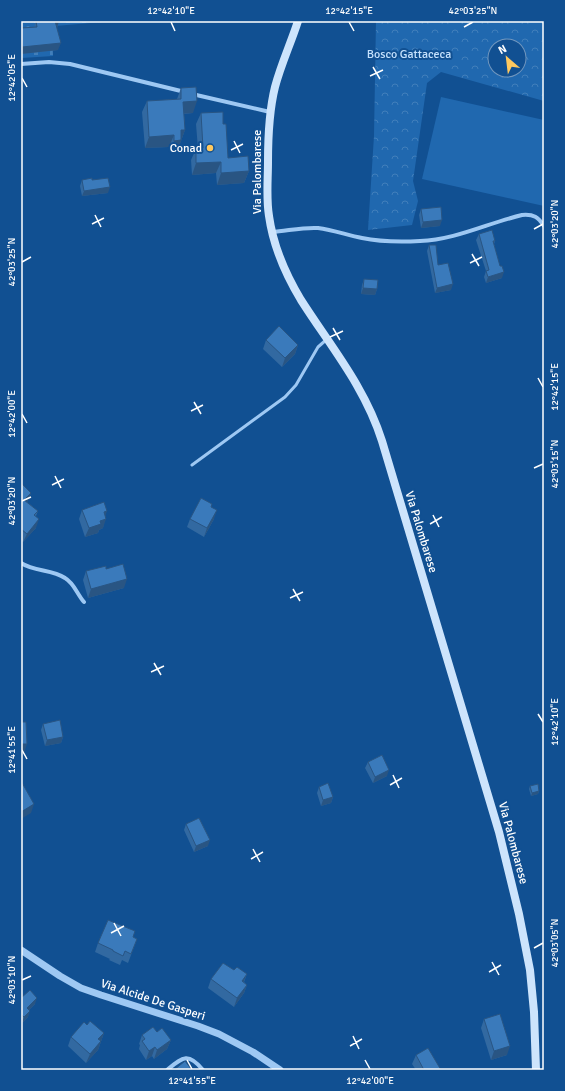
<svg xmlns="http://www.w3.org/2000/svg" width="565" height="1091" viewBox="0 0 565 1091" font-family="Signika,sans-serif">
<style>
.forest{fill:url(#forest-crowns);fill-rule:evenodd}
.cemetery{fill:url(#cemetery-stones)}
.pitch{fill:#2068af}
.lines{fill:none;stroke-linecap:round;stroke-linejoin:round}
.service{stroke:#9ec8f3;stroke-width:3}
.minor{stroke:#9ec8f3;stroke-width:4}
.tertiary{stroke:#9ec8f3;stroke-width:7}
.secondary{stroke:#cde4fc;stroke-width:8}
.wall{fill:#3269a1}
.shaded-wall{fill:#295583}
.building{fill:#3a7abb;stroke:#295583}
.ticks{fill:none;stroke:#fff;stroke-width:1.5}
.poi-dot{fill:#ffc95f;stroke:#115092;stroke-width:1.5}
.labels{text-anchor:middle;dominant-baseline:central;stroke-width:4;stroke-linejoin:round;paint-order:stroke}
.park-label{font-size:12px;fill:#c5e1fd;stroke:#115092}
.poi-label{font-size:12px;fill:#fff;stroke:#115092;text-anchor:end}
.street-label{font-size:12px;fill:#fff;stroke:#115092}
.neatline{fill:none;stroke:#fff;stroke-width:1.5}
.ticks-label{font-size:10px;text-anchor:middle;fill:#fff}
</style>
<defs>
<pattern id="forest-crowns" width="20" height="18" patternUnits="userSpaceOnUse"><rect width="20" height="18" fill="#2068af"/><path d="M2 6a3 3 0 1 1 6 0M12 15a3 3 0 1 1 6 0" fill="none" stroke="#417fbb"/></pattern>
<pattern id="cemetery-stones" width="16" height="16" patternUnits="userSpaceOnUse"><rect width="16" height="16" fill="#2068af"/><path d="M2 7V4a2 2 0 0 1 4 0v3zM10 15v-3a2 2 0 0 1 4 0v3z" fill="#417fbb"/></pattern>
</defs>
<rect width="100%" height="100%" fill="#115092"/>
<path class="forest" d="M376,21H544V101L441,72L427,83L413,181L418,201L412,225L368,230L374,136ZM495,46H519V70H495Z"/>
<path class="cemetery" d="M21,21H114L55,26L52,33L53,56L21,58Z"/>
<path class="pitch" d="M441,97L544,120V206L422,179Z"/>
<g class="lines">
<path class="service" d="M192,465L285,397L296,385L318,347L326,340"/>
<path class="minor" d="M21,64L49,62L70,64L185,92
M192,94L270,112
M272,232C287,231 303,227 318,228C333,230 347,235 362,238C381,242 401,242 420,241C455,240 488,223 522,215C534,214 538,217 544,226
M21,563C35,572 52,569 65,578C74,583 77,594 84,602
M167,1070C183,1057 188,1052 203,1070"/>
<path class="tertiary" d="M21,950L60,976L81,988L101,995L198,1026L219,1034L253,1052L280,1070"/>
<path class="secondary" d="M298,21C291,43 281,64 275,87C269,111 268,136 268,162C268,180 266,198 269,216C273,245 286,275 301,300C331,347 365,387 382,441L499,832L519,914L530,970L534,1012L536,1070"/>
</g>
<path class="wall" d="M36,21H59L57,28L58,50L21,54V28L34,27Z
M181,88L193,113L184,114L185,130L177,152H170L169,147L145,148L142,112L147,101L177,99Z
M201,113L223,124L228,158L249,171L244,183L217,185L216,173L192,175L191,160L196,149H198L196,124Z
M82,180H92L108,193L82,196L80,186Z
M421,209L440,226L421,228L419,215Z
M479,234L495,241L494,244L502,278L486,283L484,277L486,271L476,240Z
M429,245L438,265L451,290L435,293L427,251Z
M364,279L377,289L375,295L361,294L362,285Z
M266,340L298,345L295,354L282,367L263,349Z
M21,485L31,493L27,502L38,511L36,516V528L23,542L21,540Z
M212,504L211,507L214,519L204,537L187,527L190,519Z
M82,510L105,517L103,528L99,530L98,533L85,537L79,519Z
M106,569L124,588L88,598L83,580L86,571Z
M43,724L63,737L61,743L45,746L41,730Z
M368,762L387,776L373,783L365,768Z
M530,786L539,791L538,794L531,796L529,789Z
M319,787L333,797L331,803L321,806L317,793Z
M186,824L208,846L194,852L184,830Z
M133,937L137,939L128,963L122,960L120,965L109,960L110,959L95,952L98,943Z
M234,970L247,974L244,982L247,985L244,993L234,1007L208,988L211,979Z
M21,998L35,1004L29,1010L28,1017L22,1023Z
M484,1019L507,1055L491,1060L481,1028Z
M87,1025L104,1033L98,1050L86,1063L68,1046L71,1037Z
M157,1032L171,1040L167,1049L154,1059L152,1056L146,1060L139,1049L140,1045L139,1044L142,1035Z
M416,1055L441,1070H416L412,1064Z"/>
<path class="shaded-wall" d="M55,21H59L57,28Z
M61,43L58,50L21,54V49L22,47Z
M197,101L193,113L179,114L183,102Z
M181,130H185L177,152H170L174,141Z
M174,135L169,147L145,148L149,137Z
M221,162L216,173L192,175L196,163Z
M249,171L244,183L217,185L221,173Z
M110,187L108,193L82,196L84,191Z
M442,220L440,226L421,228L423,222Z
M504,272L502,278L486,283L488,277Z
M453,284L451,290L435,293L437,288Z
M363,288L377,289L375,295L361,294Z
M298,345L295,354L282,367L285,358Z
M31,493L28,501L21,508L24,500Z
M217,510L214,519L204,537L207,528Z
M107,511L104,520V512Z
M39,519L36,528L23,542L27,534Z
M106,519L103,528L99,530L98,533L85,537L89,528L100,521Z
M127,579L124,588L88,598L91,589Z
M63,737L61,743L45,746L47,740Z
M21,744H27L24,753H21Z
M389,770L387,776L373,783L375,777Z
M539,791L538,794L531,796L532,793Z
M333,797L331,803L321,806L323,800Z
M34,804L31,813L21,819V812Z
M210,840L208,846L194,852L196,846Z
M247,974L243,983L242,981Z
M247,985L244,993L234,1007L237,998Z
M37,998L35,1004L25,1014L27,1008Z
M30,1011L28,1017L22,1023L24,1017Z
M104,1033L98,1050L86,1063L90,1054L98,1039Z
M171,1040L167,1049L154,1059L157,1050Z
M510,1046L507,1055L491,1060L494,1051Z
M155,1047L152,1056L146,1060L149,1051Z"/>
<path class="building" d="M36,21H59H55L61,43L22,47L21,28L37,27Z
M196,87L197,101L183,102L185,130H181V140L174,141V135L149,137L147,101L181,99V88Z
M223,112V124H226L228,158L248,156L249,171L221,173V162L196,163V149L203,148L201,113Z
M92,178V180L108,178L110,187L84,191L82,180Z
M441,207L442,220L423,222L421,209Z
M492,230L495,241H493L500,266H502L504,272L488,277L486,271L489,270L479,234Z
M429,245H436L438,265L448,263L453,284L437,288Z
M364,279L378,280L377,289L363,288Z
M279,326L298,345L285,358L266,340Z
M22,484L31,493L24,500L38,511L34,515L39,519L27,534L21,529V485Z
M201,498L212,504L211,507L217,510L207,528L190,519Z
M104,502L107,511L104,512L106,519L100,521L101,524L89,528L82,510Z
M123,564L127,579L91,589L86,571L106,566V569Z
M60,720L63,737L47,740L43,724Z
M21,722H26L27,744H21Z
M382,755L389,770L375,777L368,762Z
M21,781L34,804L21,812Z
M328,783L333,797L323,800L319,787Z
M538,784L539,791L532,793L530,786Z
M199,818L210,840L196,846L186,824Z
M108,920L135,931L133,937L137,939L131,954L125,951L123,956L113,951V950L98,943Z
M223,963L234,970L237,967L247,974L242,981L247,985L237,998L211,979Z
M30,990L37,998L27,1008L30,1011L24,1017L21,1014V998Z
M500,1014L510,1046L494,1051L484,1019Z
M90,1021L104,1033L98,1039L101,1041L90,1054L71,1037L84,1022L87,1025Z
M153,1027L157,1032L162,1028L171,1040L157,1050L155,1047L149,1051L142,1041L145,1039L142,1035Z
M428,1048L441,1070H424L416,1055Z
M185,1061L192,1070H174Z"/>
<path class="ticks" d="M171,22L175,31M349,22L354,31M464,27L473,22M373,67L380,79M370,76L383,70M22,78L27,87M234,141L240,153M231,150L243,144M95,215L101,227M92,224L104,218M534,229L543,224M472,254L479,266M22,262L31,257M470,263L482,257M333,328L340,340M330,337L343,331M538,378L543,387M194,402L201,414M191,411L203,405M22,414L27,423M534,468L543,464M55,476L61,488M52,485L64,479M22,501L31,497M433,515L439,527M430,524L442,517M293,589L300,601M290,598L303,592M154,663L161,675M151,672L164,666M538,714L543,722M22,750L27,759M393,775L399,788M390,785L402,778M253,849L260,862M251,859L263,852M114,923L121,936M111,933L124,926M534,948L543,943M492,962L499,975M489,972L501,965M22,980L31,976M353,1036L359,1049M350,1046L362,1039M187,1060L192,1069M365,1060L370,1069"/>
<circle class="poi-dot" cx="210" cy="148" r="4"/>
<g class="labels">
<g class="park-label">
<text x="409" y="54">Bosco Gattaceca</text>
</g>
<g class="poi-label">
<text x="202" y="148">Conad</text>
</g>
<g class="street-label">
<text transform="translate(257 172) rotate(-90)">Via Palombarese</text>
<text transform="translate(421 532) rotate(73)">Via Palombarese</text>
<text transform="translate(513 843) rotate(75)">Via Palombarese</text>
<text transform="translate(153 1000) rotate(18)">Via Alcide De Gasperi</text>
</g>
</g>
<rect width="565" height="1091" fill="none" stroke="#115092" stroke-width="44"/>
<g transform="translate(507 58) rotate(332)"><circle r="19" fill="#115092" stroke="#7096be"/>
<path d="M0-3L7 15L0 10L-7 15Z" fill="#ffc95f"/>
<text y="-6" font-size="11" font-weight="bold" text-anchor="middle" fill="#ffffff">N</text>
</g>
<rect x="22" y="22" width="521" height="1047" class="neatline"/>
<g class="ticks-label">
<text x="171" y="14">12°42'10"E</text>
<text x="349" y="14">12°42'15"E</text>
<text x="473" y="14">42°03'25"N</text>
<text transform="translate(11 78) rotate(-90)" y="4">12°42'05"E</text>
<text transform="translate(554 224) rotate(-90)" y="4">42°03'20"N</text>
<text transform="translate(11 262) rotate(-90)" y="4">42°03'25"N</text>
<text transform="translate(554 387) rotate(-90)" y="4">12°42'15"E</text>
<text transform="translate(11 414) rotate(-90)" y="4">12°42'00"E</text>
<text transform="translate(554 464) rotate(-90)" y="4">42°03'15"N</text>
<text transform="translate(11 501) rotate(-90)" y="4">42°03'20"N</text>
<text transform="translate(554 722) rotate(-90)" y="4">12°42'10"E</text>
<text transform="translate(11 750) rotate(-90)" y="4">12°41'55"E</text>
<text transform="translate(554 943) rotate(-90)" y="4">42°03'05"N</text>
<text transform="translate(11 980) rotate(-90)" y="4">42°03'10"N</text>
<text x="192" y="1084">12°41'55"E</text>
<text x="370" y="1084">12°42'00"E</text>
</g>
</svg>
